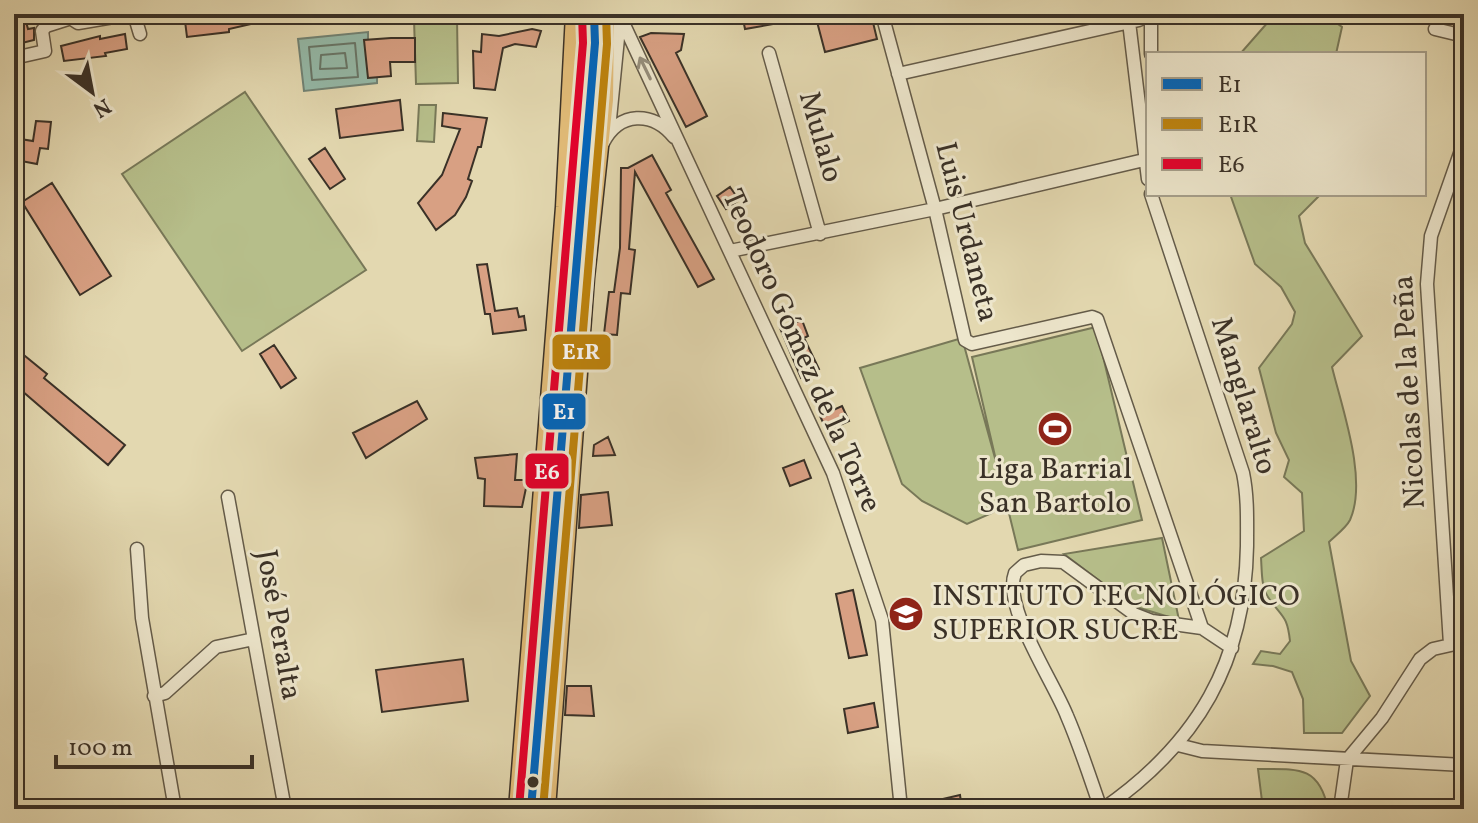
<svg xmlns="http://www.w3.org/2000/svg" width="1478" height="823" viewBox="0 0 1478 823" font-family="Vollkorn,serif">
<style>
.green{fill:#b6be8a;stroke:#787858;stroke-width:2}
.water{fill:#95baa9;stroke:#718375;stroke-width:2}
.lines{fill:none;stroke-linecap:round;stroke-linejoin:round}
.shore{stroke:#687668;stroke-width:2}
.building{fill:#d8a083;stroke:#3a3127;stroke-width:2}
.minor-casing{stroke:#645b49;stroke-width:15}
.major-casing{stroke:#3a3127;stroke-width:19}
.minor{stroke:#ede6cc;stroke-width:12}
.major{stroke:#e2bc78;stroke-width:16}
.bus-1-casing{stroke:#ede6cc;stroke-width:14}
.bus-2-casing{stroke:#ede6cc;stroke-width:14}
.bus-3-casing{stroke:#ede6cc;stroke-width:14}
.bus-1{stroke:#0065bd;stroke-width:8}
.bus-2{stroke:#be830c;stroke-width:8}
.bus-3{stroke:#e4002b;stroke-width:8}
.oneway{stroke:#948c7a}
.bus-dot{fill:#3a3127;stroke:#ede6cc;stroke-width:3}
.labels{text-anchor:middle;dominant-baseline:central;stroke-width:6;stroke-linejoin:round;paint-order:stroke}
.street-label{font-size:30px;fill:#3a3127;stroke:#ede6cc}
.poi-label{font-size:30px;fill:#3a3127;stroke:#ede6cc}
.line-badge{stroke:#ede6cc;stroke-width:3}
.badge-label{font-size:22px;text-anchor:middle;font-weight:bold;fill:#fff}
</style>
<rect width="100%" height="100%" fill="#e3d8b0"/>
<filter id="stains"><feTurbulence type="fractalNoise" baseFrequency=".0025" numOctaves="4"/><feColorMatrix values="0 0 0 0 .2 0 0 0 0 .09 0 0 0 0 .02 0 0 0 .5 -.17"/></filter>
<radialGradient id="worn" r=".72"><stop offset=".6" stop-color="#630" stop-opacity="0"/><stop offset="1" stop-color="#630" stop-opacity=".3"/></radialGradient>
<path class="green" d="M1270,14H1324L1342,27L1336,54H1240L1269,21Z
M457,18L458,83L416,84L414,19Z
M245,92L366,270L242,351L122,174Z
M419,105H436L434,142L417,141Z
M1230,194H1321L1299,216L1305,243L1362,336L1332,367C1342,408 1368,480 1350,520C1346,528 1335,536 1329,542L1351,661L1370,696L1342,733H1304L1303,699L1292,672L1273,666L1253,664L1261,651L1280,654L1290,641C1287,614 1282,618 1268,597C1261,586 1262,571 1261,558L1304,531L1302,493L1284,477L1289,460L1276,433L1259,368L1292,324L1295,312L1281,287L1255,264Z
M1096,327L1142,520L1018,550L1006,501L992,513L967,524L922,501L902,484L860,368L962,338L998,469L972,357Z
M1162,538L1179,620L1133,606L1064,554Z
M1258,769C1297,769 1319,765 1328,809H1263Z"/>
<path class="water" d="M368,32V78L377,77V83L304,91L298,39Z"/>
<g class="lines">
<path class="shore" d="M355,43L358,77L312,80L309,47Z
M345,53L347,68L320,69L321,55Z"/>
</g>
<path class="building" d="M14,14H24L28,29L34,28V40L14,45Z
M208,14H249L251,24L229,29V32L187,37L185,21L209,17Z
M742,14H796V20L745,29Z
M815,14H871L877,39L825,52Z
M532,29L541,31L536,47L515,44L503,48L495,90L474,88L473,51L481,52L482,34L499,36Z
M651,33L684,34L681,50L676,53L707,116L686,127L640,37Z
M125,34L127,49L105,53L106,56L64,61L61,46L100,36V39Z
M391,38H415V62H390L391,76L368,78L364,40Z
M400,100L403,130L340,138L336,109Z
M443,113L487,118L481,147H478L468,179L472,181L466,197L455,215L436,230L418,203L442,175L460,129L442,126Z
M36,121L51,122L48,149L40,148L37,164L16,160L20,139L33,141Z
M325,148L345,179L330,189L309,159Z
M652,155L671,190L666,193L714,279L698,287L635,172L629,249L635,250L630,294L621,293L617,335L604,334L609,292H614L620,248L621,168H628Z
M52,183L111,276L80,295L22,202Z
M730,187L739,200L726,209L717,196Z
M487,264L495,311L517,308L519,317L524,316L526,330L493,334L490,314H485L477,265Z
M802,320L808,336L804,338L819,369L801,378L780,328Z
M274,345L296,378L281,388L260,354Z
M14,347L47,374L44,378L125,445L108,465L14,384Z
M417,401L427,419L366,458L353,433Z
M842,406L849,421L827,431L820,416Z
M608,437L615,455L593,456L594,445Z
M517,454L515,480H524L526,488L522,507L484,506L485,479L478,478L475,458Z
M804,460L811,478L790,486L783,468Z
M608,492L612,525L579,528L581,495Z
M853,590L867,655L849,658L836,594Z
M463,659L468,701L382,712L376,670Z
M567,686H591L594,716L565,715Z
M874,703L878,727L848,733L844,709Z
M960,795L962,809H918L917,805Z"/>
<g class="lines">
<defs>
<path id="minor" d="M42,14L46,26L68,19
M64,14L78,23L131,14
M134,14L140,34
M619,14L833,473L882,620L901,809
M882,14L935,209L965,340L972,344L1092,317L1097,319L1202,628
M1151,14V54
M1129,22L1148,179
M1435,29L1464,36
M769,53L820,234
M14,58L45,51L42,31L46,26
M898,74L1139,20L1142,14
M610,119L620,18
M603,143C619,111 653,111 674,137
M730,251L935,209L1144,160
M228,497L285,809
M137,549L142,618L175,809
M1450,644L1427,284L1431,236L1464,142
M154,696L165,693L216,647L254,639
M1178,745L1202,751L1464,765
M1101,809C1090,778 1080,746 1067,716C1054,682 1002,607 1015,573L1024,565L1041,561L1063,562L1134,614L1152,621L1202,628L1232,648
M1103,809C1198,743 1245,662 1247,546C1247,522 1248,497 1243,473L1151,194
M1340,809L1347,760L1382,718L1420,659L1433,649L1464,642"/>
<path id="major" d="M517,809L564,207L574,14
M547,809L586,278L605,100L606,14"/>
</defs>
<use href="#minor" class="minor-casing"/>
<use href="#major" class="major-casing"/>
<use href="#minor" class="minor"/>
<use href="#major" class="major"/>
<defs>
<path id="bus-1" d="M531,809L595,43L594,14"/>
<path id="bus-2" d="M543,809L607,44L606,14"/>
<path id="bus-3" d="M519,808L583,43L582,14"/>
</defs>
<use href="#bus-1" class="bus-1-casing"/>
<use href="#bus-2" class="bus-2-casing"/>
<use href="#bus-3" class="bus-3-casing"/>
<use href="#bus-1" class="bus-1"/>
<use href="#bus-2" class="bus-2"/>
<use href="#bus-3" class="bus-3"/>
</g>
<defs><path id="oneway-shaft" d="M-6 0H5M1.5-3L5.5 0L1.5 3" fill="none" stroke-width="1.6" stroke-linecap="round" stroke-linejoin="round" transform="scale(2)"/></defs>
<use class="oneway" href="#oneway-shaft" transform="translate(645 68) rotate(-116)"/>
<defs>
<symbol id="stadium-disc" viewBox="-11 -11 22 22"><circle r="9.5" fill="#8f2418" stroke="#ede6cc"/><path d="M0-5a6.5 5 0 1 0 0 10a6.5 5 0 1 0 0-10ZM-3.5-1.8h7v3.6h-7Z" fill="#fff"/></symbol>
<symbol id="university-disc" viewBox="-11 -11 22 22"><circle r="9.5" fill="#8f2418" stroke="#ede6cc"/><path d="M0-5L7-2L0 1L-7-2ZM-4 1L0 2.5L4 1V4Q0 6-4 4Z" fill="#fff"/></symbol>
</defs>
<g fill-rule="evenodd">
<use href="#stadium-disc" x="1035" y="409" width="40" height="40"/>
<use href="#university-disc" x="886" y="594" width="40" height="40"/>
</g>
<circle class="bus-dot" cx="533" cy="782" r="7"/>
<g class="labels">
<g class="street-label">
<text transform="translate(820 137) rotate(74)">Mulalo</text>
<text transform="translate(966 232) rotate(76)">Luis Urdaneta</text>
<text transform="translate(801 351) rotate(66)">Teodoro Gómez de la Torre</text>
<text transform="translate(1410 392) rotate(-93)">Nicolas de la Peña</text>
<text transform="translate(1243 396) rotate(73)">Manglaralto</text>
<text transform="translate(278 625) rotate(80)">José Peralta</text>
</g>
<g class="poi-label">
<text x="1055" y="470">Liga Barrial<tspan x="1055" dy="34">San Bartolo</tspan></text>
<text x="932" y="597" text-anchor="start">INSTITUTO TECNOLÓGICO<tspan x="932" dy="34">SUPERIOR SUCRE</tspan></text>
</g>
</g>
<g class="line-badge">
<rect x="551" y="333" width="61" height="38" rx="8" fill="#be830c"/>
<rect x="541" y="392" width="46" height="39" rx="8" fill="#0065bd"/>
<rect x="524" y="452" width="46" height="38" rx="8" fill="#e4002b"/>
</g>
<g class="badge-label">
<text x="581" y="359">E1R</text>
<text x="564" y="419">E1</text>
<text x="547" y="479">E6</text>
</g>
<rect width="1478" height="823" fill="none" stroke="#e3d8b0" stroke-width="48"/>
<rect x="16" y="16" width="1446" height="791" fill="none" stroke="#3a3127" stroke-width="4"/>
<rect x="24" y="24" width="1430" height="775" fill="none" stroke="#3a3127" stroke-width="2"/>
<rect x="1146" y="52" width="280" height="144" fill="#ede6cc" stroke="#a59e8a" stroke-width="2"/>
<rect x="1162" y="78" width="40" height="12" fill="#0065bd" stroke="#a59e8a" stroke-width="2"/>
<text x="1218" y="92" font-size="24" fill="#3a3127">E1</text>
<rect x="1162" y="118" width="40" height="12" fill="#be830c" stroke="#a59e8a" stroke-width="2"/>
<text x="1218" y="132" font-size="24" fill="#3a3127">E1R</text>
<rect x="1162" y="158" width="40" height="12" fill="#e4002b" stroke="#a59e8a" stroke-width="2"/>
<text x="1218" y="172" font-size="24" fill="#3a3127">E6</text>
<g transform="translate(92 92) rotate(148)" stroke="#ede6cc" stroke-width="6" paint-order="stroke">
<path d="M0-6L14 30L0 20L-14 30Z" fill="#3a3127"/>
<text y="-12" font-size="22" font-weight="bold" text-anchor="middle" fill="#3a3127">N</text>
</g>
<path d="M56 755v12h196v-12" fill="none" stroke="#3a3127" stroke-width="4"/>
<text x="68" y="755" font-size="24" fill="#3a3127" stroke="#ede6cc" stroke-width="6" paint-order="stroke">100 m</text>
<rect width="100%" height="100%" filter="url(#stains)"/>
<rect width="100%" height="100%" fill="url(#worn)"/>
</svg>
